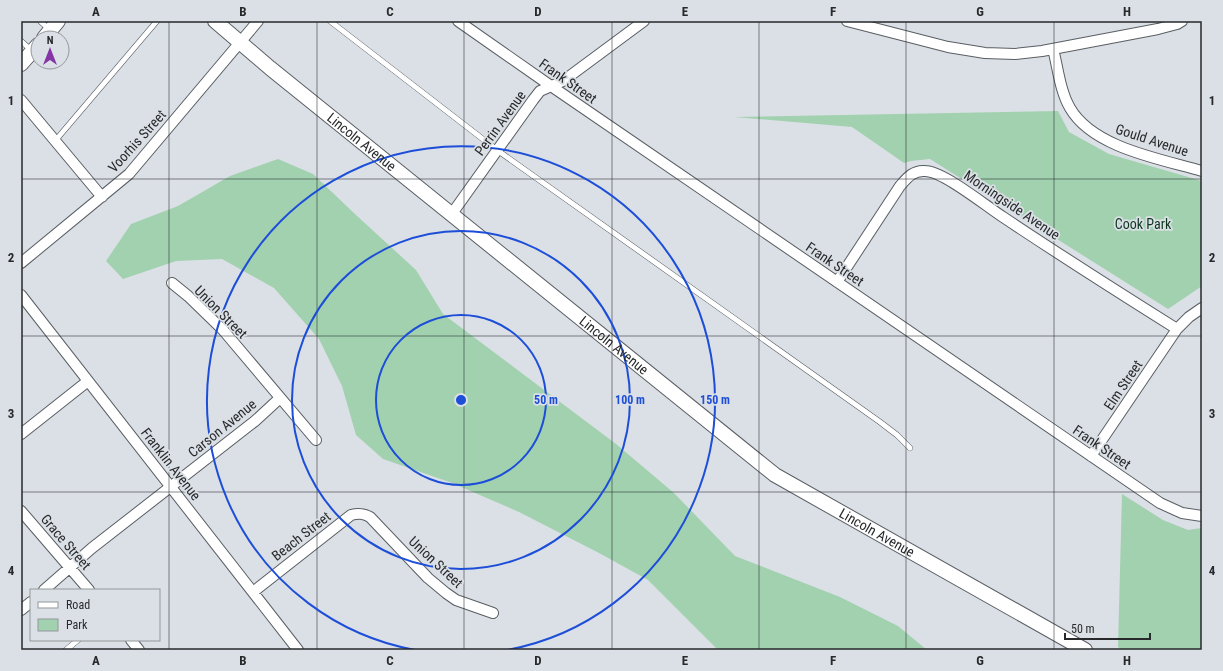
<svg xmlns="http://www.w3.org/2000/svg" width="1223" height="671" viewBox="0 0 1223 671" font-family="'Roboto Condensed',sans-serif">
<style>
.green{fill:#a2d1af}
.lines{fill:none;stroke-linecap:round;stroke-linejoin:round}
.lane-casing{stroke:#595e63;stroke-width:6}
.street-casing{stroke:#595e63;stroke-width:12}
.secondary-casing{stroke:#595e63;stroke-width:16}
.lane{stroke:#fff;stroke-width:5}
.street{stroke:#fff;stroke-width:10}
.secondary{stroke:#fff;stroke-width:14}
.grid{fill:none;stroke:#27292b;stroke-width:1;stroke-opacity:0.55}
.ring{fill:none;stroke:#1d4ed8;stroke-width:2}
.labels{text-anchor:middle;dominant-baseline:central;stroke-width:3.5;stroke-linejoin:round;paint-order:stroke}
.street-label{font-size:14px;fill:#27292b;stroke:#dbe0e6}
.park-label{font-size:14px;fill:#0c351d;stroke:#dbe0e6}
.centre{fill:#1d4ed8;stroke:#dbe0e6;stroke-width:2}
.ring-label{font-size:12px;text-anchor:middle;font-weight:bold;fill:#1d4ed8;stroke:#dbe0e6;stroke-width:3.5;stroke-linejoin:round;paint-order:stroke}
.neatline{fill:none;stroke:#27292b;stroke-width:1.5}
.grid-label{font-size:13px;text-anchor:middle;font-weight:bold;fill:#27292b}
</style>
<rect width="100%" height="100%" fill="#dbe0e6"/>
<path class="green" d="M1058,111L1069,132L1109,154L1202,181V286L1168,309L930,159L911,161L904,163L852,127L734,117Z
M278,159L313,174L356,215L416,270L443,314L616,444L674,493L735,556L840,597L898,626L927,650H718L648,580L599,553L519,512L452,483L383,459L356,435L342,386L319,339L274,288L222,259L176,261L123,279L106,261L131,224L178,206L230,176Z
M1122,494L1163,520L1188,530L1202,528V650H1122L1118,647Z"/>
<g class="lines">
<defs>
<path id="lane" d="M40,21L50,30
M330,21L497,150L880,422L897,435L910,448
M21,41L32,51
M55,141L157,21
M66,650L78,640"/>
<path id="street" d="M458,21L551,86L1160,503L1182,513L1202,516
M847,21L948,47L985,53L1015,54L1042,51L1158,29L1177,24L1182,21
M1053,49C1058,68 1060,91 1070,108C1093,148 1161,159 1202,171
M21,100L102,197
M451,215L533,100L540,91L563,81L644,21
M21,263L129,174L258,21
M837,282L900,186C907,178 913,170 925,171C943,171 986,206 1003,217C1060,255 1118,292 1177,329
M172,283L188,296L223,330L316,440
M21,295L298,650
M21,434L88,381
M1091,456L1177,329L1189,317L1202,308
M21,511L89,590
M44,590L92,548L255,421L280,398
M253,592L351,515C358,513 363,513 370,517L428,578L446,593L456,600L493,613
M21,610L31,602
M131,640L139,650"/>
<g id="secondary">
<path id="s1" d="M215,21L270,68L775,475L1085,650"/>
<path d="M44,38L58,21"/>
<path d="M21,64L38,45"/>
</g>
</defs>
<use href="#lane" class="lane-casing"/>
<use href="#street" class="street-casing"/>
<use href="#secondary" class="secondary-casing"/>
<use href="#lane" class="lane"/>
<use href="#street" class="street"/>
<use href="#secondary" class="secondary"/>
</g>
<path class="grid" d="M169,21V650M317,21V650M464,21V650M612,21V650M759,21V650M906,21V650M1054,21V650M21,179H1202M21,336H1202M21,492H1202"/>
<g class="ring">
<circle cx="461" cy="400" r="85"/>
<circle cx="461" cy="400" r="169"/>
<path d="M415 650A254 254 0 1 1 507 650"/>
</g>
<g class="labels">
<g class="street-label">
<text transform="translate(568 81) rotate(35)">Frank Street</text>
<text transform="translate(500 123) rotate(-54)">Perrin Avenue</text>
<text transform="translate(1152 140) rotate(18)">Gould Avenue</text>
<text transform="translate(137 141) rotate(-48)">Voorhis Street</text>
<text stroke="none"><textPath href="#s1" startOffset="190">Lincoln Avenue</textPath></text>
<text transform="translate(1012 205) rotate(34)">Morningside Avenue</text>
<text transform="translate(835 264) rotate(34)">Frank Street</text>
<text transform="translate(221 312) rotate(45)">Union Street</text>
<text stroke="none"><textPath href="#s1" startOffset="514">Lincoln Avenue</textPath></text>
<text transform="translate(1123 385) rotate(-56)">Elm Street</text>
<text transform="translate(222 428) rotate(-39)">Carson Avenue</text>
<text transform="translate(1102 447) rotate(34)">Frank Street</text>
<text transform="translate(171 464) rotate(52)">Franklin Avenue</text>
<text stroke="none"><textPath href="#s1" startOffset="838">Lincoln Avenue</textPath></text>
<text transform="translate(301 536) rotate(-38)">Beach Street</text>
<text transform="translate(66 542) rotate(49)">Grace Street</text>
<text transform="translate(436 562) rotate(43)">Union Street</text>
</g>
<g class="park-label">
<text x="1143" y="224">Cook Park</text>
</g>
</g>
<circle cx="461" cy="400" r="6" class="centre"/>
<g class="ring-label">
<text x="546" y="404">50 m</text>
<text x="630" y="404">100 m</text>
<text x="715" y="404">150 m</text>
</g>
<rect width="1223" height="671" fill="none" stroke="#dbe0e6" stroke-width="44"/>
<rect x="30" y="589" width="130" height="52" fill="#dbe0e6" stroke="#93979b"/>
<rect x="38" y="602" width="20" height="6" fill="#ffffff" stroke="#93979b"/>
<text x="66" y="609" font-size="12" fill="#27292b">Road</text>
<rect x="38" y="619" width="20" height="12" fill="#a2d1af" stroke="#93979b"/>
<text x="66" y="629" font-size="12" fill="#27292b">Park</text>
<g transform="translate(50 50)"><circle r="19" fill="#dbe0e6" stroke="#93979b"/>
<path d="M0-3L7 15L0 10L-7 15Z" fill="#8536a6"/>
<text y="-6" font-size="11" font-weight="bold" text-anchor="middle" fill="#27292b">N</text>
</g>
<path d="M1065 633v6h85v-6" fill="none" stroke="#27292b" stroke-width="2"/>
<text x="1071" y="633" font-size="12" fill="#27292b" stroke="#dbe0e6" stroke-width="3" paint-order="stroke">50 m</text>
<rect x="22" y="22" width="1179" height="627" class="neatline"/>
<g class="grid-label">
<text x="96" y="16">A</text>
<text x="243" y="16">B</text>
<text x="390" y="16">C</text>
<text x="538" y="16">D</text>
<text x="685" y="16">E</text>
<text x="833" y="16">F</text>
<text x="980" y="16">G</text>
<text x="1127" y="16">H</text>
<text x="11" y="105">1</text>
<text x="1212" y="105">1</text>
<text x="11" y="262">2</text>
<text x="1212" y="262">2</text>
<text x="11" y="418">3</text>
<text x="1212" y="418">3</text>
<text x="11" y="575">4</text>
<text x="1212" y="575">4</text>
<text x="96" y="665">A</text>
<text x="243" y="665">B</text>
<text x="390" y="665">C</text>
<text x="538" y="665">D</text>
<text x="685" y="665">E</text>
<text x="833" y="665">F</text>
<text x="980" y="665">G</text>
<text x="1127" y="665">H</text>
</g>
</svg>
